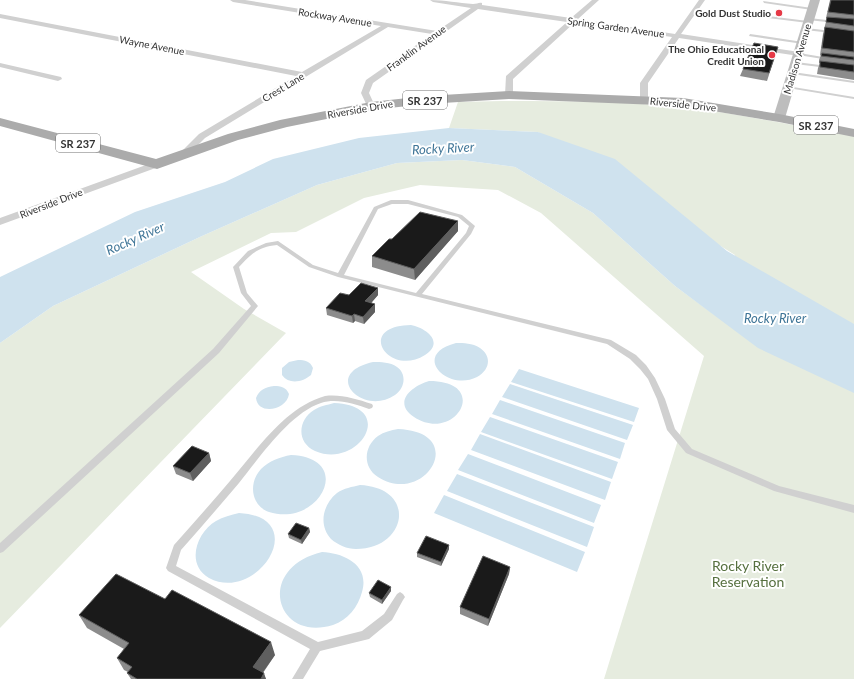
<svg xmlns="http://www.w3.org/2000/svg" width="854" height="679" viewBox="0 0 854 679" font-family="Lato,sans-serif">
<style>
.green{fill:#e6ecdf}
.water{fill:#cfe2ee}
.lines{fill:none;stroke-linecap:round;stroke-linejoin:round}
.lane{fill:#d0d0d0;fill-rule:evenodd}
.street{fill:#d0d0d0;fill-rule:evenodd}
.secondary{fill:#bdbdbd;fill-rule:evenodd}
.primary{fill:#ababab;fill-rule:evenodd}
.wall{fill:#8c8c8c}
.shaded-wall{fill:#5f5f5f}
.building{fill:#1a1a1a;stroke:#5f5f5f}
.poi-dot{fill:#e63946;stroke:#fff;stroke-width:1.5}
.labels{text-anchor:middle;dominant-baseline:central;stroke-width:4;stroke-linejoin:round;paint-order:stroke}
.far-poi-label{font-size:10px;font-weight:bold;fill:#333;stroke:#fff;text-anchor:end}
.far-street-label{font-size:10px;fill:#333;stroke:#fff}
.shield{fill:#fff;stroke:#707070;stroke-width:1}
.shield-label{font-size:11px;font-weight:bold;fill:#333}
.water-label{font-size:13px;font-style:italic;fill:#3f7597;stroke:#fff}
.near-park-label{font-size:14px;fill:#56703f;stroke:#fff}
</style>
<rect width="100%" height="100%" fill="#fff"/>
<path class="green" d="M502,101C564,101 626,101 687,108C724,112 761,119 798,126L799,122L854,133V679H604L704,356L541,213L498,190L420,185L364,198L296,232L271,233L191,272L244,309L286,333L0,628V343L53,306L202,236L317,185L397,163L462,160L515,167L593,213L675,286L716,316L735,255L538,132L449,128L458,102Z"/>
<path class="water" d="M449,128L538,132L615,159L727,251L854,324V393L758,348L675,286L593,213L515,167L462,160L397,163L317,185L202,236L53,306L0,343V277L135,212L225,182L273,159L359,138Z
M411,325C426,328 445,342 425,355C389,378 354,326 411,325Z
M456,343C464,343 472,343 480,348C492,356 490,370 477,377C448,392 410,355 456,343Z
M298,360C305,360 310,361 313,368L311,375C303,382 289,385 282,375V368L289,362Z
M373,362C381,362 390,362 397,367C407,374 405,388 395,395C363,417 320,374 373,362Z
M519,369L639,408L634,422L511,382Z
M429,381C492,381 455,444 414,417C392,402 412,386 429,381Z
M510,384L633,425L627,440L502,397Z
M274,386C281,386 286,387 289,394C287,410 258,416 256,398C259,390 265,387 274,386Z
M500,400L625,443L620,459L492,414Z
M334,403C399,406 358,470 315,451C296,442 298,420 314,410C320,406 327,405 334,403Z
M490,417L618,462L612,479L481,432Z
M398,429C470,432 425,507 378,477C362,467 364,446 378,436C384,432 391,430 398,429Z
M480,434L611,482L605,500L471,450Z
M468,454L601,505L594,523L458,470Z
M291,455C356,458 319,528 269,512C251,506 248,483 261,469C269,461 280,457 291,455Z
M457,474L594,527L587,547L447,491Z
M360,485C418,488 407,549 356,549C347,549 338,545 331,539C318,525 323,504 337,493C344,488 352,487 360,485Z
M444,495L585,552L577,572L434,513Z
M239,513C313,517 257,604 209,578C185,564 197,532 216,521C223,517 231,515 239,513Z
M322,552C344,553 370,565 362,592C358,607 348,620 333,625C275,643 255,568 322,552Z"/>
<g class="lines">
<path class="lane" d="M763,1L812,8L814,9L812,10L764,3Z
M761,15L808,21L810,22L808,23L760,17Z
M809,18L854,23V25L808,20Z
M806,28L832,31L834,32L832,33L805,30Z
M750,34L803,42L805,43L803,44L749,36Z
M799,53L829,58L831,59L829,60L798,55V53Z
M796,62L828,66L830,67L828,68L795,64L794,63Z
M793,72L854,81V83L792,74L791,73Z
M787,86L854,97V99L788,88L786,87Z
M391,200H408L462,215L475,226L471,234L422,294L611,340L636,355L646,365L655,378L665,399L675,429L692,449L779,486L854,505V513L774,491L686,453L667,430L657,399L648,379L640,369L630,359L607,344L338,277L309,267L277,245C258,247 251,254 239,267L247,293L258,306L219,353L3,552L0,553V543L213,349L251,306L241,293L233,267L248,251L266,243L278,241L313,265L338,273L374,207ZM392,204H408L458,217L469,226L466,233L416,293L344,275L378,209Z
M325,396C341,394 356,399 372,404L373,406L372,408L369,409C354,404 337,398 321,403C290,413 259,458 239,483C220,505 201,528 181,550L176,566L318,642L362,631L384,614L397,594L400,592L403,594L405,597L403,600L392,620L369,639L320,651L303,679H292L310,649L168,571L166,568L174,545C193,524 212,502 230,481C256,451 285,407 325,396Z"/>
<path class="street" d="M230,0H245L437,31L471,8L433,2L430,0C445,0 458,3 473,4C477,4 479,2 482,3V5L571,18L592,0H599L578,19L675,34L699,0H705L681,34L799,52L803,54L799,56L679,38L648,83V100L644,103L640,100V83L672,37L574,23L513,79V95L509,98L505,95L506,76L567,22L478,9L373,83L369,93L375,106L374,108H368L361,93L366,80L432,34L388,27L205,138L187,156L184,157L179,154L199,134L296,76L0,18V14L302,72L381,26L233,2Z
M0,63L61,77L62,79L58,81L0,67Z
M157,161L161,162L162,164L161,166L0,225V218Z"/>
<path class="secondary" d="M810,0H820L785,118L784,121H774L773,118Z"/>
<path class="primary" d="M509,91L683,98L779,114L854,129V137L779,122L683,106L509,99L426,104L371,110L287,127L238,140L157,169L0,126V118L156,159L228,134L280,120L371,102L426,96Z"/>
</g>
<path class="wall" d="M830,0H854V80L817,74L818,68L820,63H819V60L821,55H820L823,34L825,29H824L827,18H826Z
M778,47L767,81L740,76L743,69Z
M458,231L415,280L372,267V256L392,239Z
M378,288V295L371,303L375,312L364,324L355,321L353,323L327,315L326,308Z
M209,453L211,461L193,481L176,474L173,466Z
M309,528L310,532L302,544L289,538L288,534Z
M449,545V549L441,566L417,557V553Z
M510,567L509,574L488,626L460,614V607Z
M391,591L382,604L370,597L369,593Z
M79,615L275,655L263,673L266,679H131L127,673L128,672L124,670L117,658L124,649L87,628Z"/>
<path class="shaded-wall" d="M458,221V231L415,280L414,269Z
M378,288V295L366,309L365,301Z
M375,304V312L364,324L363,317Z
M354,314L355,321L353,323L352,316Z
M209,453L211,461L193,481L190,473Z
M309,528L310,532L302,544L301,540Z
M449,545V549L441,566V562Z
M510,567L509,574L488,626L489,619Z
M391,587V591L382,604V600Z
M271,642L275,655L258,679L253,667Z
M264,673L266,679H261Z"/>
<path class="building" d="M831,0H854V15L828,12Z
M827,17L854,19V26L826,22Z
M825,27L854,31V52L822,48Z
M754,43L778,47L769,73L743,69Z
M822,53L854,57V60L821,56Z
M820,61L854,65V72L820,67Z
M420,212L458,221L414,269L372,256L389,239H392Z
M361,283L378,288L365,301L375,304L363,317L354,314L352,316L326,308L340,293L349,295Z
M192,446L209,453L190,473L173,466Z
M296,523L309,528L301,540L288,534Z
M426,536L449,545L441,562L417,553Z
M483,556L510,567L489,619L460,607Z
M116,574L165,599L172,590L271,642L253,667L264,673L261,679H137L127,673L132,667L117,658L129,643L79,615Z
M378,580L391,587L382,600L369,593Z"/>
<g class="poi-dot">
<circle cx="779" cy="13" r="4"/>
<circle cx="772" cy="55" r="4"/>
</g>
<g class="labels">
<g class="far-poi-label">
<text x="771" y="13">Gold Dust Studio</text>
<text x="764" y="49">The Ohio Educational<tspan x="764" dy="12">Credit Union</tspan></text>
</g>
<g class="far-street-label">
<text transform="translate(335 17) rotate(9)">Rockway Avenue</text>
<text transform="translate(616 27) rotate(8)">Spring Garden Avenue</text>
<text transform="translate(152 45) rotate(11)">Wayne Avenue</text>
<text transform="translate(416 48) rotate(-36)">Franklin Avenue</text>
<text transform="translate(797 59) rotate(-73)">Madison Avenue</text>
<text transform="translate(283 87) rotate(-31)">Crest Lane</text>
<text transform="translate(683 104) rotate(6)">Riverside Drive</text>
<text transform="translate(360 109) rotate(-10)">Riverside Drive</text>
<text transform="translate(51 203) rotate(-21)">Riverside Drive</text>
</g>
<g class="shield">
<rect x="403" y="91" width="44" height="18" rx="3"/>
<rect x="794" y="116" width="44" height="18" rx="3"/>
<rect x="56" y="134" width="44" height="18" rx="3"/>
</g>
<g class="shield-label">
<text x="425" y="100">SR 237</text>
<text x="816" y="125">SR 237</text>
<text x="78" y="143">SR 237</text>
</g>
<g class="water-label">
<text transform="translate(443 148) rotate(-3)">Rocky River</text>
<text transform="translate(135 238) rotate(-24)">Rocky River</text>
<text x="775" y="318">Rocky River</text>
</g>
<g class="near-park-label">
<text x="748" y="565">Rocky River<tspan x="748" dy="16">Reservation</tspan></text>
</g>
</g>
</svg>
